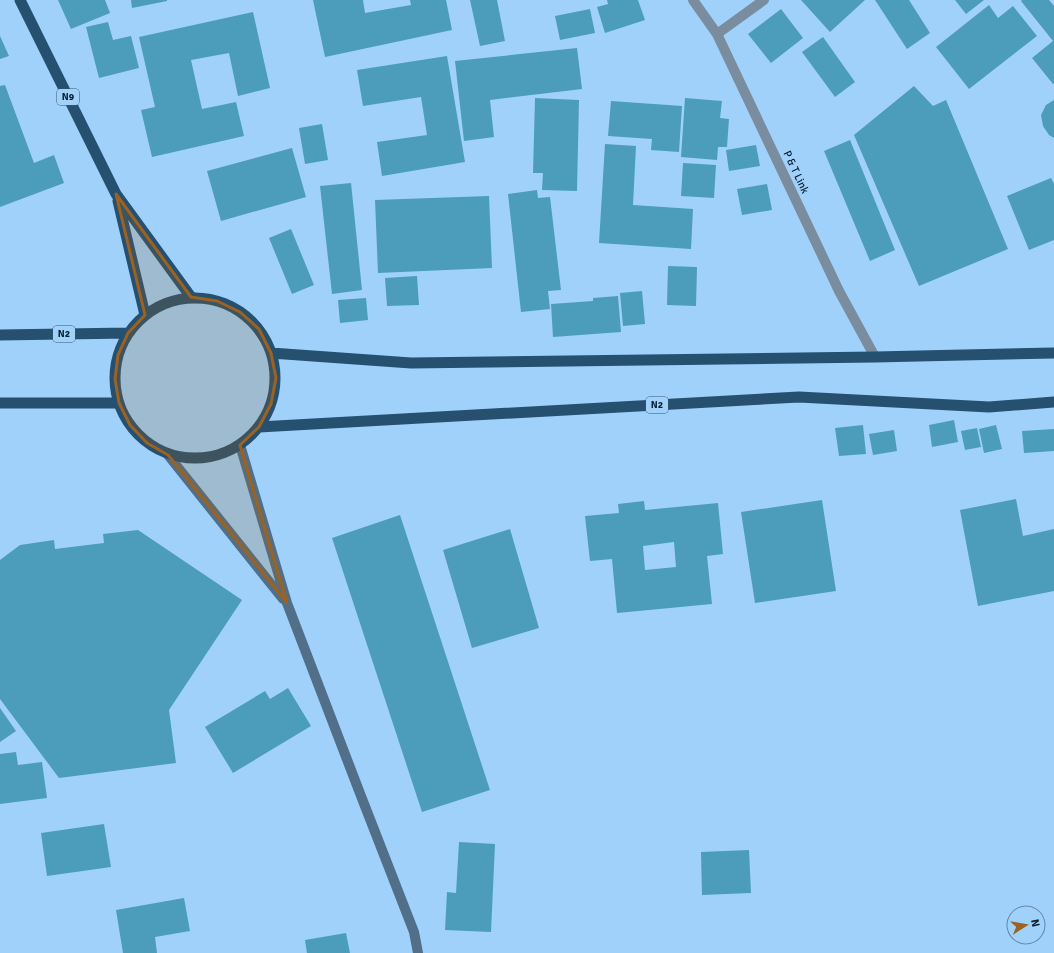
<svg xmlns="http://www.w3.org/2000/svg" width="1054" height="953" viewBox="0 0 1054 953" font-family="Signika,sans-serif">
<style>
.building{fill:#4b9dbb;fill-rule:evenodd}
.lines{fill:none;stroke-linecap:round;stroke-linejoin:round}
.minor{stroke:#798d9e;stroke-width:10}
.secondary{stroke:#516f88;stroke-width:10}
.trunk{stroke:#265070;stroke-width:11}
.marked{fill:#9c6221;fill-opacity:0.2;stroke:#9c6221;stroke-width:3;stroke-linejoin:round}
.labels{text-anchor:middle;dominant-baseline:central;stroke-width:3;stroke-linejoin:round;paint-order:stroke}
.shield{fill:#a0d1fb;stroke:#38546c;stroke-width:1}
.shield-label{font-size:10px;font-weight:bold;fill:#0b1e2e}
.street-label{font-size:11px;fill:#0b1e2e;stroke:#a0d1fb}
</style>
<rect width="100%" height="100%" fill="#a0d1fb"/>
<path class="building" d="M58,0H105L110,13L71,29Z
M131,0H167V1L132,8Z
M313,0H363L365,13L411,5L410,0H446L452,30L325,57Z
M470,0H497L505,41L480,46Z
M607,0H638L645,20L605,33L597,7L608,4Z
M801,0H865L830,32Z
M875,0H909L930,33L907,49Z
M955,0H984L966,14Z
M1022,0H1049L1054,6V83L1053,84L1032,58L1053,41L1021,1Z
M989,5L998,18L1013,6L1037,36L969,89L936,47Z
M590,9L595,33L560,40L555,16Z
M781,9L803,38L771,63L748,34Z
M253,12L270,88L238,96L229,53L191,60L202,109L236,102L244,136L152,157L141,110L155,107L139,37Z
M108,22L113,40L131,36L139,68L99,78L86,27Z
M0,36L9,56L0,59Z
M823,37L855,82L835,97L802,52Z
M577,48L582,89L490,100L494,137L464,141L455,61Z
M447,56L465,162L382,176L377,142L427,135L421,97L363,106L357,70Z
M5,85L34,163L54,155L64,183L0,207V86Z
M914,86L933,106L946,100L1008,249L919,286L854,135Z
M535,98L579,100L577,191L542,190L543,173H533Z
M685,98L722,101L720,118L729,119L727,147H718L717,160L681,157Z
M1054,100V138L1049,135L1043,126L1041,115L1046,105Z
M611,101L682,106L679,152L651,150L652,139L608,136Z
M322,124L328,160L305,164L299,128Z
M850,140L895,250L870,261L824,151Z
M605,144L636,146L633,205L693,209L691,249L599,243Z
M756,145L760,166L729,171L726,150Z
M292,148L306,197L221,221L207,171Z
M683,163L716,165L714,198L681,196Z
M1051,178L1054,184V240L1029,250L1007,196Z
M351,183L362,290L332,294L320,186Z
M767,184L772,210L742,215L737,189Z
M537,190L538,198L550,197L561,290L548,291L550,309L521,312L508,194Z
M489,196L492,268L378,273L375,200Z
M291,229L314,285L292,294L269,238Z
M668,266L697,267L696,306L667,305Z
M417,276L419,305L387,306L385,278Z
M642,291L645,324L623,326L620,293Z
M618,296L621,332L553,337L551,304L593,301V298Z
M366,298L368,320L340,323L338,300Z
M954,420L958,442L932,447L929,425Z
M863,425L866,454L839,456L835,428Z
M996,425L1002,449L984,453L979,429Z
M977,428L981,447L965,450L961,431Z
M1054,429V451L1024,453L1022,431Z
M894,430L897,451L873,455L869,434Z
M1016,499L1023,536L1054,529V591L978,606L960,510Z
M822,500L836,591L755,603L741,512Z
M644,501L645,510L718,503L723,554L707,556L712,604L617,613L612,559L590,561L585,516L619,513L618,504ZM674,542L676,567L645,570L643,546Z
M400,515L490,790L422,812L332,538Z
M510,529L539,628L472,648L443,550Z
M138,530L242,600L169,710L176,763L59,778L0,699V560L20,545L54,540L55,549L104,543L103,534Z
M288,688L311,726L233,773L205,727L265,691L270,699Z
M0,708L16,731L0,742Z
M16,752L18,765L42,762L47,798L0,804V754Z
M104,824L111,867L47,876L41,833Z
M459,842L495,844L491,932L445,930L447,892L456,893Z
M749,850L751,893L702,895L701,852Z
M184,898L190,931L155,937L157,953H123L116,910Z
M346,933L350,953H307L305,940Z"/>
<g class="lines">
<path class="minor" d="M693,0L717,34L839,291L875,357
M717,34L764,0"/>
<path class="secondary" d="M240,445L287,603L361,796L414,932L418,953
M168,455L283,599"/>
<path class="trunk" d="M20,0L116,194L191,297
M118,201L145,315
M115 378a80 80 0 1 1 160 0a80 80 0 1 1-160 0Z
M0,335L128,333
M271,353L411,363L875,357L1054,353
M0,403H119
M259,427L799,397L989,407L1054,402"/>
</g>
<path class="marked" d="M116,194L191,297L217,301L240,312L259,329L271,353L276,378L271,404L259,427L240,445L287,603L168,455L147,443L130,425L119,403L115,379L118,355L128,333L145,315Z"/>
<g class="labels">
<g class="shield">
<rect x="57" y="89" width="22" height="16" rx="3"/>
<rect x="53" y="326" width="22" height="16" rx="3"/>
<rect x="646" y="397" width="22" height="16" rx="3"/>
</g>
<g class="shield-label">
<text x="68" y="97">N9</text>
<text x="64" y="334">N2</text>
<text x="657" y="405">N2</text>
</g>
<g class="street-label">
<text transform="translate(796 172) rotate(65)">P &amp; T Link</text>
</g>
</g>
<g transform="translate(1026 925) rotate(78)"><circle r="19" fill="#a0d1fb" stroke="#6489a9"/>
<path d="M0-3L7 15L0 10L-7 15Z" fill="#9c6221"/>
<text y="-6" font-size="11" font-weight="bold" text-anchor="middle" fill="#0b1e2e">N</text>
</g>
</svg>
